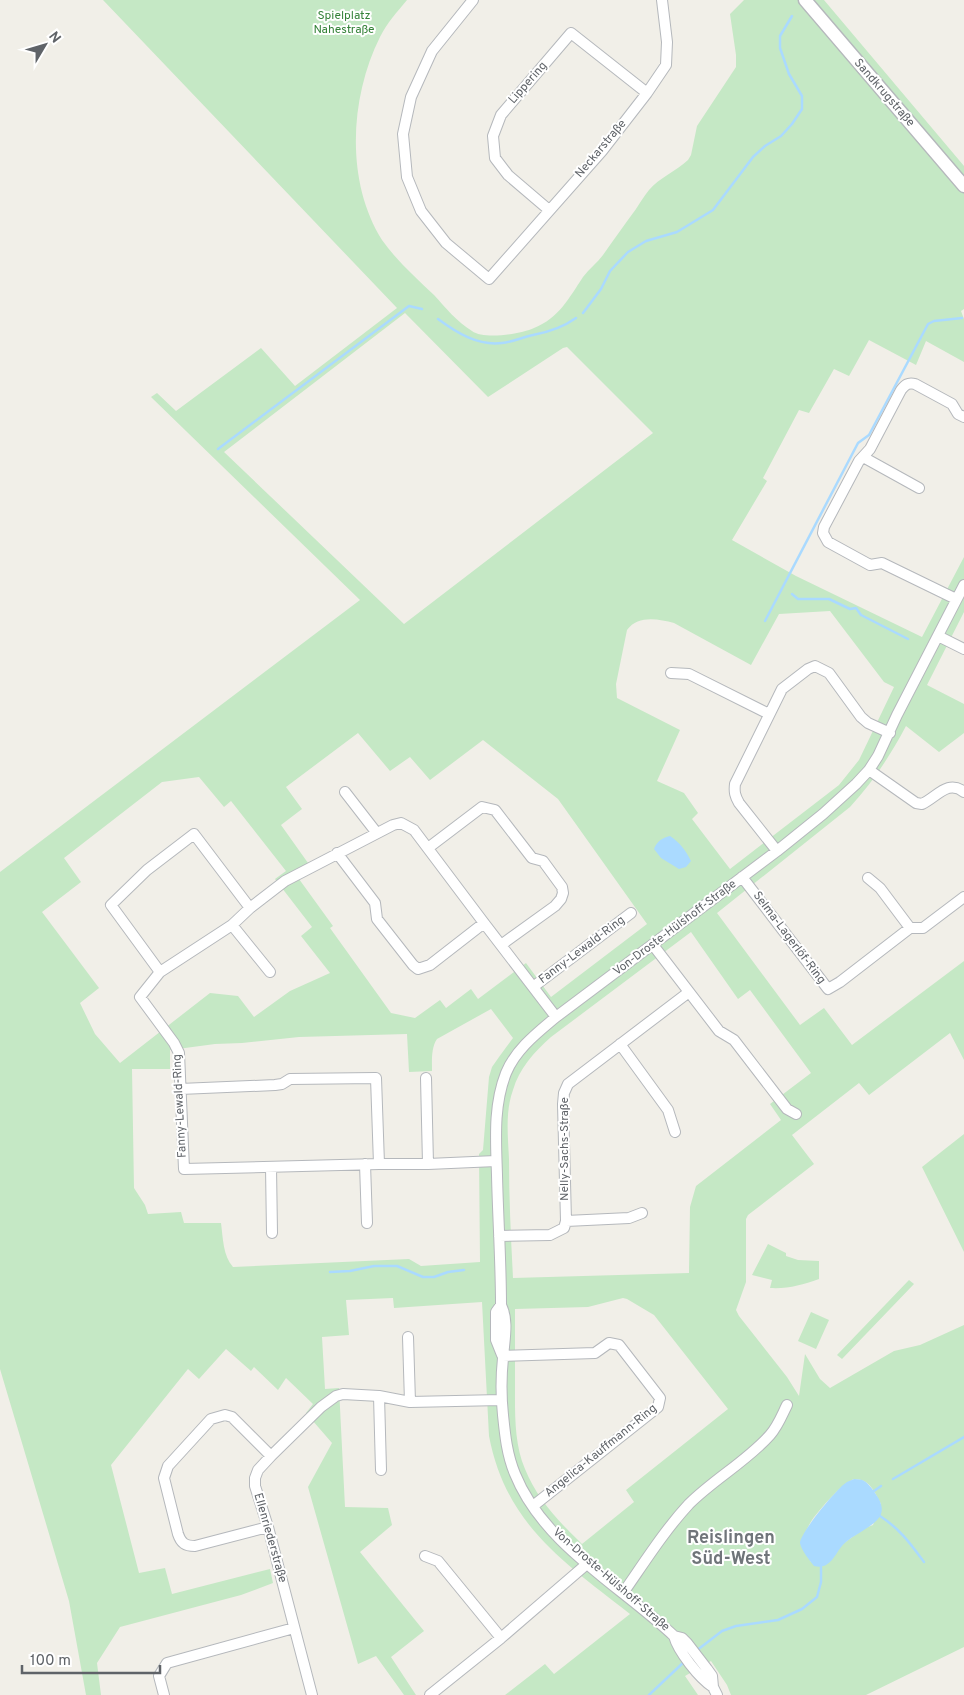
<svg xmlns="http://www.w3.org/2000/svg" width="964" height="1695" viewBox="0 0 964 1695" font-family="Overpass,sans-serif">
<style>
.green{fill:#c5e8c5;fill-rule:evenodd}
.water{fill:#aadaff}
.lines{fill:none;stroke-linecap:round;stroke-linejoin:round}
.stream{stroke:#aadaff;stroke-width:2.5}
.minor-casing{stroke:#b5b8bc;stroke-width:12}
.tertiary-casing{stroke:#b5b8bc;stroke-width:15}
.minor{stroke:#fff;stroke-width:10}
.tertiary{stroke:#fff;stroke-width:12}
.labels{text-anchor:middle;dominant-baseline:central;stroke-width:4;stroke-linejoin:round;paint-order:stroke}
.park-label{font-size:12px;fill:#348238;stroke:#fff}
.street-label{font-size:12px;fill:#5f6368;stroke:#fff}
.district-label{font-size:18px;font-weight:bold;fill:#70757a;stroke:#fff}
</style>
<rect width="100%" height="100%" fill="#f1efe8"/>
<path class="green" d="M103,0H407C397,12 387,23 380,37C350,97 345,181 382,240C396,260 416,278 434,295C445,307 457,322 472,331C484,340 521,334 534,328C559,318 569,298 583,277C589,269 597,263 603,255C614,239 625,224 636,209C640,203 644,196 649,190C659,178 676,171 688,160L691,155L697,126L736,67V55L730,14L744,0H824L964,166V309L961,311L964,319V362L926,341L916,365L869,340L849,376L834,369L809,413L799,410L763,478L767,481L732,540L796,576L922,637L964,557V612L927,685L964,704V733L939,752L906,726C890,756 873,782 850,807L717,913L800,1025L824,1008L852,1045L964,961V1060L950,1033L869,1095L859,1083L792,1135L814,1164L748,1215L746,1219V1282L736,1310L739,1316L787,1377L799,1396L805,1354L820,1379L830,1388L894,1351L920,1345L964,1325V1647L866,1695H731L727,1685L711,1661L685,1676L698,1695H505L545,1664L554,1674L630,1614C564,1562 506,1525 489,1436L482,1302L394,1308L393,1298L346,1300L349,1335L322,1337L325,1389L339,1388L345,1507L388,1508L392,1525L360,1552L424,1631L391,1657L416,1695H404L376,1656L358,1664L308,1487L332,1443L306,1413L313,1404L286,1378L278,1390L254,1367L251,1371L226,1349L199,1379L188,1369L111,1465L139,1573L165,1568L172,1594L270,1569L273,1583L241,1595L120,1627L97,1663L101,1695H86L69,1601L0,1369V872L360,600L151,397L157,393L176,411L261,348L295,386L397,308ZM405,313L488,397L563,348L567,347L653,433L404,624L224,452ZM830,611L884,682L894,687L859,760L839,785L730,869L692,819L698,813L684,793L657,781L680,730L617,698L616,684L627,630C638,615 658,619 674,623L751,665L779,614ZM358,733L390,771L410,757L430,780L483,740L558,799L647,924L551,997L526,963L478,999L471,989L446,1008L440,1000L415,1018L391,1013L330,928L333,926L299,879L313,870L281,825L302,809L286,787ZM199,777L224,807L231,801L286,871L275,879L312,927L301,936L330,973L290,991L254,1017L238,996L210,993L120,1063L95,1034L80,1003L99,988L42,912L81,882L64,858L162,782ZM691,932L738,999L750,990L811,1073L770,1104L781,1120L696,1186L690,1207L689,1273L513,1278C511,1238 509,1199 509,1159C508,1136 505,1112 513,1090C519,1069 534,1052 551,1037ZM491,1009L513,1038L499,1057L492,1067L489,1077L483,1150L479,1154L480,1262L421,1266L409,1259L233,1267C223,1256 223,1238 221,1223H184L181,1212L148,1214L145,1205L134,1188L132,1069H170V1050L215,1044L242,1043L299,1037L407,1034L409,1072L432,1071C432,1060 431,1048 437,1039ZM623,1298L627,1299L654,1315L728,1409L626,1490L634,1502L582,1544C559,1522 537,1499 525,1469C514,1443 515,1413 515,1386C515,1360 515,1335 515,1309L588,1307ZM854,1479C870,1479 874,1491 881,1504L873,1525L865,1528L844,1543L811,1562L801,1545C804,1537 807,1527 812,1520C821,1508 841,1484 854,1479Z
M964,1134V1252L922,1167Z
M768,1244L786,1253V1256L798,1260L819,1261V1279C802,1285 788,1289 770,1288L772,1280L752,1275Z
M909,1280L914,1284L842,1359L837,1355Z
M811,1312L829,1320L816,1349L798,1341Z"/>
<path class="water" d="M670,836C680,843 685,849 691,861L686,867L679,869L661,858L654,849C657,841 662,838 670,836Z
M854,1479C864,1479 867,1482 873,1490C878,1497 884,1505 881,1514C877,1525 855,1534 846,1542C838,1548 835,1560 826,1565C822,1567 819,1567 814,1566C810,1561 801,1550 800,1543C800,1533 838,1487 847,1482C849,1481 852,1480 854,1479Z"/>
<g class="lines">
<path class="stream" d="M583,313L601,289L610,271L628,252L646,241L677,232L713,210L753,157L765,146L781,136L792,124L802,109V96L789,74L780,48V36L792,16
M438,319C457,333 478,346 502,343C513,342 523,337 533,335C549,332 562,328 576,318
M218,449L405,309L409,306L422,309
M792,594L798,599H829L850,609L856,608L861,615L908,639
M765,621L858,443L869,435L928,324L934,321L962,318
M330,1272L350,1271L374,1266H397L423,1277H434L448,1272L464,1270
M893,1479L964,1437
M874,1491L881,1486
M880,1516C900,1529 910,1543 924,1562
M696,1651L722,1631L736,1626L778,1620L802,1609L817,1597L821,1582V1567
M649,1695L685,1661"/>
<defs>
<path id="minor" d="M473,0L432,51L411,97L403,134L407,177L421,211L446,243L489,279L602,151L647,93L666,65L667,42L662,0
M549,210L508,175L495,158L493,136L501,115L571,33L647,93
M863,457L919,488
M956,599L882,563L870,565L828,542L823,533L824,527L859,461L870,449L901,390C905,385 908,382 915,384L952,404L958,414L964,417
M938,636L964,649
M671,673L689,674L769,714
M869,770L916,803L922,804C937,797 948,779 964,792
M345,792L376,832
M428,848L482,807L495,810L532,858L543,861L562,887L563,893L561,899L555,906L501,945
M777,851L739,803C735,796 734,792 735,784L782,689L808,669L815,666L829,673L861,717L868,723L890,733
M337,853L375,903L377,919L413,965L418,969L430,965L484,923
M742,877L828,989L840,982L910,928H923L964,897
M868,878L880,888L910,928
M232,925L270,972
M653,945L719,1031L734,1040L787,1109L796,1114
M160,972L111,905L147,870L194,834L250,908
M533,987L631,913
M620,1044L668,1110L675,1132
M426,1078L428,1164
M180,1089L275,1085L282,1084L290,1079L376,1078L379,1164
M496,1161L428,1164H379L184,1169L179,1053L174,1043L140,997L160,972L232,925L250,908L285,881L393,825L401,823L414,830L484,923L556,1017
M365,1164L367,1223
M271,1167L272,1233
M566,1221L629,1218L642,1213
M499,1236L550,1235L564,1228L566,1221L563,1104L564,1093L568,1084L689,992
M501,1305L496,1312V1340L502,1355
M408,1337L410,1402
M503,1356L595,1353L609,1343L619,1345L660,1398L658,1407L533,1506
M379,1396L381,1470
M268,1527L195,1546C185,1546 181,1543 178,1534L164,1478L168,1466L211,1419L225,1415L232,1417L271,1456
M425,1556L438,1561L501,1638
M623,1593C644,1563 664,1531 689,1504C714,1479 747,1461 770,1435C778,1426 782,1415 787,1405
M674,1636C678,1651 699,1678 713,1687
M164,1695L159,1676L167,1663L294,1628
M312,1695L268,1527L255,1486V1478L258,1470L271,1456L321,1407L336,1396L343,1394L379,1396L410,1402L501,1400
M430,1695L501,1638L588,1563
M717,1695L713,1687L712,1676L707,1669L687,1643L682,1638L674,1636C621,1586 543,1544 515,1474C507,1455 505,1435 503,1415C501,1396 501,1377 503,1358C504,1341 509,1321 501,1305C501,1262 498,1219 497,1175C496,1141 493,1106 506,1073C516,1049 537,1033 556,1017L777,851L823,814L856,784L869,770L878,756L897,715L964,585"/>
<path id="tertiary" d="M805,0L964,186"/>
</defs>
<use href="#minor" class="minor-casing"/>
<use href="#tertiary" class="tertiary-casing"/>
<use href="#minor" class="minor"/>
<use href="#tertiary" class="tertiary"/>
</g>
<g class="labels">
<g class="park-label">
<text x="344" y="16">Spielplatz<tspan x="344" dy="14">Nahestraße</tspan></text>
</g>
<g class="street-label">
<text transform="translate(528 83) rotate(-49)">Lippering</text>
<text transform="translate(884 93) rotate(49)">Sandkrugstraße</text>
<text transform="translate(601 149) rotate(-50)">Neckarstraße</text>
<text transform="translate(675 928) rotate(-37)">Von-Droste-Hülshoff-Straße</text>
<text transform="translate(789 938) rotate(53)">Selma-Lagerlöf-Ring</text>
<text transform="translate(582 950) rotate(-37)">Fanny-Lewald-Ring</text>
<text transform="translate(180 1106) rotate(-93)">Fanny-Lewald-Ring</text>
<text transform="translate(565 1149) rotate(-90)">Nelly-Sachs-Straße</text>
<text transform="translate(601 1451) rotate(-39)">Angelica-Kauffmann-Ring</text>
<text transform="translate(270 1538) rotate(74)">Ellenriederstraße</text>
<text transform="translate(611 1580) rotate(41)">Von-Droste-Hülshoff-Straße</text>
</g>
<g class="district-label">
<text x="731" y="1538">Reislingen<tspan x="731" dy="21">Süd-West</tspan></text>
</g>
</g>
<g transform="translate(45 45) rotate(52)" stroke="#ffffff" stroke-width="4" paint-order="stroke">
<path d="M0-4L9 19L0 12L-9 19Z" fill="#5f6368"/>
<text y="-8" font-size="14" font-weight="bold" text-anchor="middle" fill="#5f6368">N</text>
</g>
<path d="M22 1665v8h138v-8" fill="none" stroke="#5f6368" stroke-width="2.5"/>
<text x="30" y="1665" font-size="15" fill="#5f6368" stroke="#ffffff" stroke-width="4" paint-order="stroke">100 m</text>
</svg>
